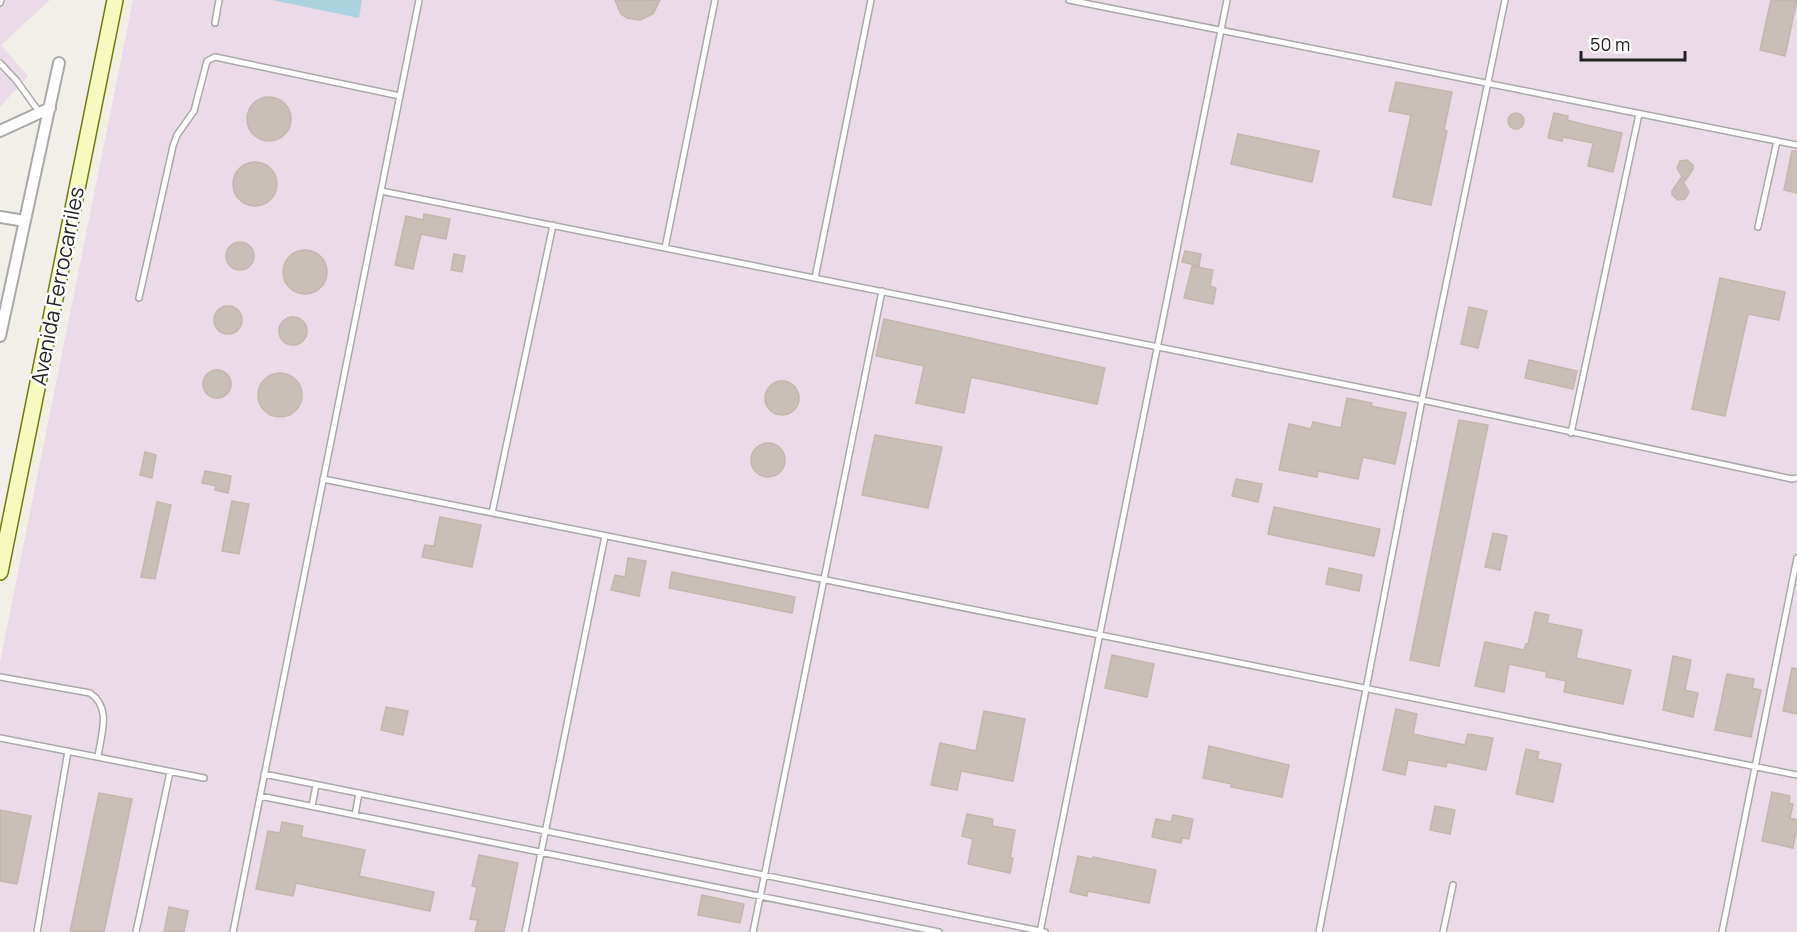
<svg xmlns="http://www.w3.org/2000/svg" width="1797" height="932" viewBox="0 0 1797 932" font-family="Manrope,sans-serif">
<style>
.industrial{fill:#ebdbe8}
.water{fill:#aad3df}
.building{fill:#c7bfb8;stroke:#c4b6ab;stroke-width:1.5}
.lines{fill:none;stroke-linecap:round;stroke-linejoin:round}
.service-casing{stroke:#a9a9a9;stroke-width:8}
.minor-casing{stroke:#a9a9a9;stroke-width:14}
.secondary-casing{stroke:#707d05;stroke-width:18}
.service{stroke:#fff;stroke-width:5}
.minor{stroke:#fff;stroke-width:10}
.secondary{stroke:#f7fabf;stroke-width:15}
.labels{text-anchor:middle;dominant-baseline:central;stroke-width:5;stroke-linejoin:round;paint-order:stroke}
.street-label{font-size:21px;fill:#222;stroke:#fff}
</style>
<rect width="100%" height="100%" fill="#f2efe9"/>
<path class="industrial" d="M0,0H50L1,45L28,76L0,107Z
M133,0H1797V932H0V662Z"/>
<path class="water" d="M272,0H362L359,18Z"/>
<path class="building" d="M615,0H660L653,14L640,20L627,18L621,14Z
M1771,0H1797L1785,56L1760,50Z
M1396,82L1452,92L1444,130L1447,131L1431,205L1393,197L1411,115L1389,111Z
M247 119a22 22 0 1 1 44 0a22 22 0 1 1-44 0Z
M1508 121a8 8 0 1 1 16 0a8 8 0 1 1-16 0Z
M1554,113L1568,116L1567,120L1578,123L1622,133L1613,172L1588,166L1593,143L1563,137L1562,141L1548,138Z
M1238,134L1319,151L1312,182L1231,164Z
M1792,151H1797V193L1784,190Z
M1687,160L1693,165V169L1685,181L1677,168L1680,161Z
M233 184a22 22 0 1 1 44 0a22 22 0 1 1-44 0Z
M1681,178L1689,192L1685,199L1678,200L1672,195V191Z
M424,214L450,219L446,239L421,234L413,269L395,265L406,216L423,220Z
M226 256a14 14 0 1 1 28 0a14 14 0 1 1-28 0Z
M283 272a22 22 0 1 1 44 0a22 22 0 1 1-44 0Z
M1185,251L1201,254L1199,266L1182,262Z
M454,254L465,256L462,272L451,270Z
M1192,266L1213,270L1210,286L1216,288L1213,304L1184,298Z
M1720,278L1785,292L1779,320L1748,314L1725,416L1692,409Z
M214 320a14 14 0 1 1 28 0a14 14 0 1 1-28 0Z
M1469,307L1487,311L1478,348L1461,344Z
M279 331a14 14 0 1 1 28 0a14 14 0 1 1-28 0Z
M884,319L1105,368L1097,404L971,377L964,413L916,403L924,366L876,356Z
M1529,360L1577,371L1573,389L1525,378Z
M203 384a14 14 0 1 1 28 0a14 14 0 1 1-28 0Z
M258 395a22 22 0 1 1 44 0a22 22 0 1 1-44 0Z
M765 398a17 17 0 1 1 34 0a17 17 0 1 1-34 0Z
M1347,398L1372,403L1371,406L1406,413L1395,464L1363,457L1358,479L1318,471L1317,477L1279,470L1289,424L1311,429L1313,422L1341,428Z
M1459,420L1488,425L1439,666L1410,660Z
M875,435L942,447L928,508L862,495Z
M751 460a17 17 0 1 1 34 0a17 17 0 1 1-34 0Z
M145,452L156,455L152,478L140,475Z
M205,471L231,476L228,493L215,490L216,486L202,483Z
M1236,479L1262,484L1258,502L1232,496Z
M232,501L249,504L239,554L222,551Z
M157,502L171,505L155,579L141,577Z
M1274,507L1380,529L1374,556L1268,534Z
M440,517L481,525L472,567L422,557L425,545L434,546Z
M1493,533L1507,536L1500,570L1485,567Z
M628,558L646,561L639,596L611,590L615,575L625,577Z
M1329,568L1362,575L1359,591L1326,584Z
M672,572L795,597L792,613L669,588Z
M1535,612L1549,615L1547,623L1582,630L1576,658L1631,670L1623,704L1564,692L1566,681L1546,677L1547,672L1509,664L1504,692L1475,686L1485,642L1524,650L1526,644H1528Z
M1112,655L1154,664L1147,697L1105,688Z
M1673,656L1691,660L1685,690L1698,693L1693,717L1663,710Z
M1792,668L1797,669V714L1783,711Z
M1727,674L1754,679L1752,688L1761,690L1751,737L1715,730Z
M386,707L408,711L403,735L381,730Z
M1396,709L1417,714L1413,734L1465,745L1468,734L1493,738L1486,770L1447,762L1446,767L1408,760L1405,775L1383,770Z
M984,711L1025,719L1013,781L961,771L957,790L931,785L940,743L976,751Z
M1209,746L1289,765L1282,797L1231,787L1232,784L1203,778Z
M1526,749L1539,752L1537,759L1561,764L1553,802L1516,794Z
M1772,792L1790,796L1789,803L1793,804L1790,818L1797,820V828L1793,848L1762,841Z
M99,793L132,799L104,932H70Z
M1435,806L1455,810L1450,834L1430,830Z
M0,810L31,816L17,884L0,881Z
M967,814L993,819L992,826L1015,830L1010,858H1013L1010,873L968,864L973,839L962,836Z
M1173,815L1193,819L1189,839L1182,838L1181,843L1152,837L1156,819L1171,822Z
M282,822L303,826L301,837L365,850L359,876L434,892L430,911L296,883L293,896L256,889L268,831L280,833Z
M479,855L518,863L504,932H475L478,920L470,919L477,887L472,886Z
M1078,856L1092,859L1093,857L1156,870L1149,903L1088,891L1087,896L1070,892Z
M702,895L744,904L740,923L698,915Z
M169,907L188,911L184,932H164Z"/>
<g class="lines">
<defs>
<path id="service" d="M1069,0L1797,145
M0,3L1,0
M215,23L219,0
M0,63L16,80L40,113
M381,191L1422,400L1792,479L1797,478
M1758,227L1777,141
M665,248L715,0
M815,278L871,0
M139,298L173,146L177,135L194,111L207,61L215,57L400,96
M1571,433L1639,114
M323,479L1797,775
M492,513L553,225
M0,677L90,693C112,708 101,734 98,757
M0,738L204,778
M264,774L1045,932
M260,796L939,932
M312,806L316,785
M355,815L359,793
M37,932L68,751
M136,932L170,772
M233,932L419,0
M525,932L605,536
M753,932L882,291
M1040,932L1227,0
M1319,932L1422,400L1505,0
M1443,932L1453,885
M1722,932L1797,558"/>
<path id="minor" d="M0,131L50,108
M0,217L25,221
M0,336L59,63"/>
<path id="secondary" d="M0,572L115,0"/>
</defs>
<use href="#service" class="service-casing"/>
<use href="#minor" class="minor-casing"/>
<use href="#secondary" class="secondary-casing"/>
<use href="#service" class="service"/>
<use href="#minor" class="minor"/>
<use href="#secondary" class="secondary"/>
</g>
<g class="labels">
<g class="street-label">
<text transform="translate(57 286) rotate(-79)">Avenida Ferrocarriles</text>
</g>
</g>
<path d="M1581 51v9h104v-9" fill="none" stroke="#222222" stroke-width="3"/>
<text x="1590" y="51" font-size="18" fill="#222222" stroke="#ffffff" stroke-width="4.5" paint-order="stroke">50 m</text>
</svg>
